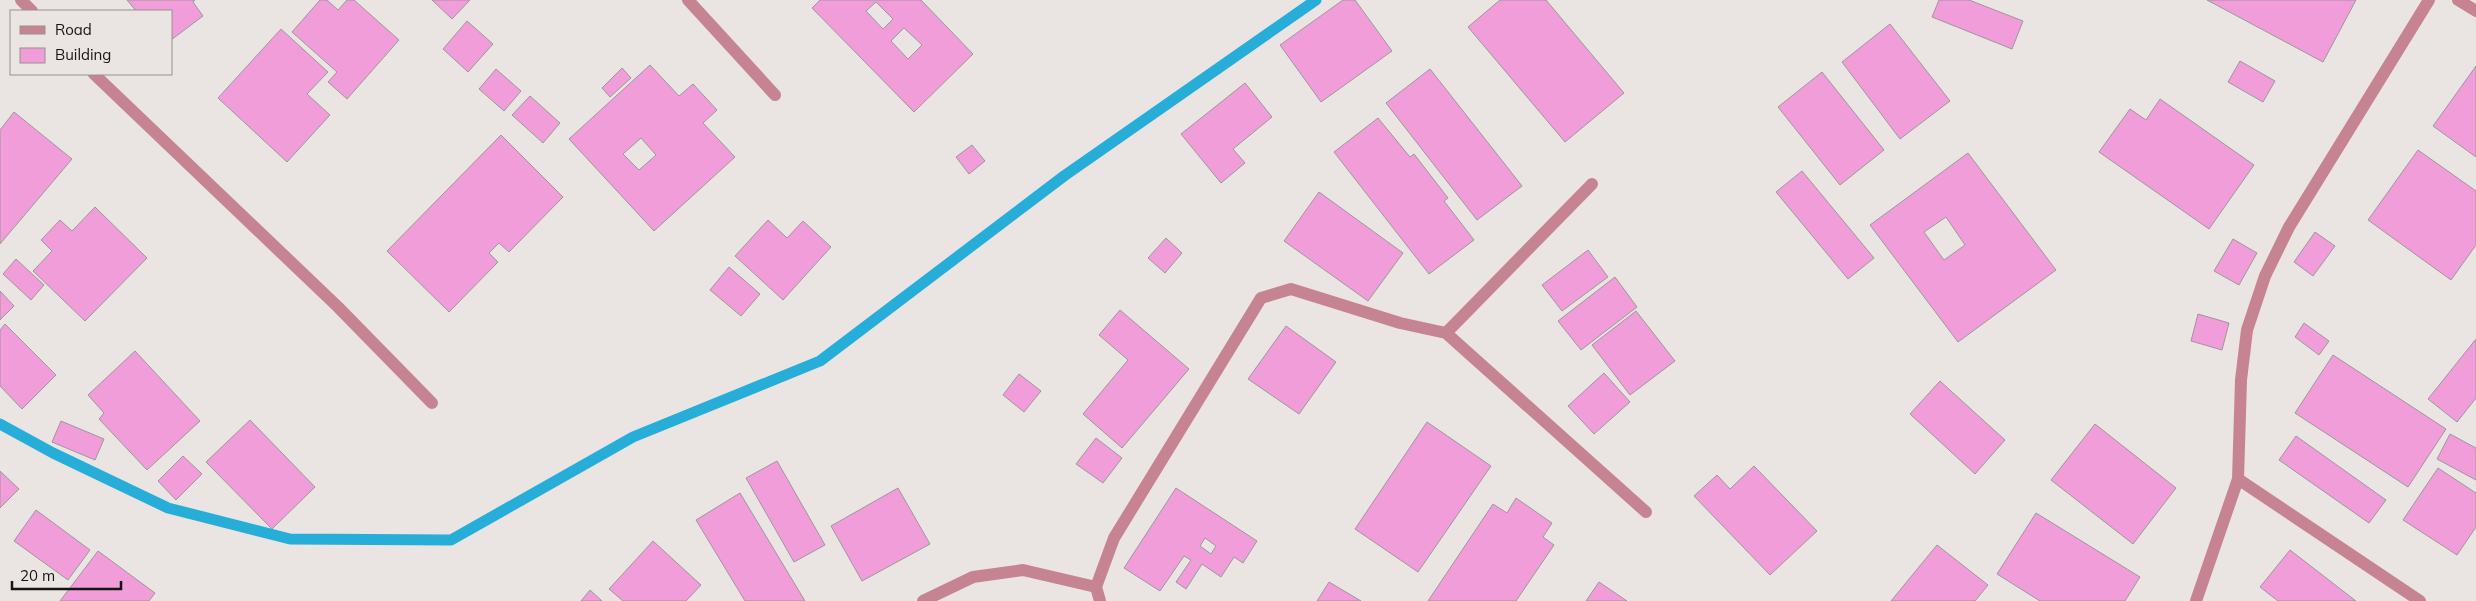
<svg xmlns="http://www.w3.org/2000/svg" width="2476" height="601" viewBox="0 0 2476 601" font-family="Mulish,sans-serif">
<style>
.lines{fill:none;stroke-linecap:round;stroke-linejoin:round}
.stream{stroke:#26aed8;stroke-width:11}
.building{fill:#f09dd9;stroke:#9c989b;fill-rule:evenodd}
.street{stroke:#c68493;stroke-width:12}
</style>
<rect width="100%" height="100%" fill="#eae5e3"/>
<g class="lines">
<path class="stream" d="M0,424L53,453L168,508L290,539L451,540L633,437L820,361L1064,176L1316,0"/>
</g>
<path class="building" d="M127,0H195L193,2L203,16L171,40V11H136Z
M320,0H327L338,10L347,0H354L399,40L347,99L328,82L337,72L292,32Z
M432,0H470L452,19Z
M820,0H921L973,54L914,112L812,8ZM876,2L893,19L883,29L866,11ZM904,28L922,45L908,59L891,41Z
M1343,0H1355L1392,51L1321,102L1280,45Z
M1500,0H1546L1624,93L1565,142L1468,27Z
M1939,0H1969L2023,21L2012,49L1932,17Z
M2207,0H2356L2323,62Z
M467,21L493,44L468,72L443,49Z
M1890,24L1950,101L1900,139L1842,62Z
M281,29L328,72L307,94L330,115L287,162L218,98Z
M2240,61L2275,81L2263,102L2228,82Z
M650,65L679,96L693,84L717,110L703,123L735,157L654,231L569,139ZM641,138L656,155L639,170L623,154Z
M2476,66V157L2433,126Z
M622,68L631,78L610,97L602,88Z
M496,69L521,91L504,111L479,89Z
M1430,69L1522,186L1477,220L1386,103Z
M1822,72L1884,150L1840,185L1778,107Z
M1245,83L1272,117L1233,149L1245,163L1221,183L1181,134Z
M530,96L560,123L543,143L512,115Z
M2160,99L2254,165L2209,229L2099,152L2130,109L2146,120Z
M14,112L72,159L0,244V130Z
M1378,118L1410,157L1414,154L1448,198L1444,201L1474,240L1429,274L1334,152Z
M501,135L563,197L509,252L499,243L489,253L498,262L449,312L387,251Z
M972,145L985,161L969,174L956,157Z
M2418,150L2476,191V245L2451,280L2368,220Z
M1968,153L2056,270L1958,342L1870,225ZM1946,217L1965,245L1944,260L1924,232Z
M1802,171L1874,258L1848,279L1776,192Z
M1319,192L1403,253L1368,301L1284,241Z
M95,207L147,258L85,321L33,271L52,251L41,240L60,220L72,231Z
M768,220L787,238L803,221L831,247L783,300L735,256Z
M2315,232L2335,246L2313,276L2294,262Z
M1166,238L1182,253L1165,273L1148,258Z
M2233,239L2257,253L2239,285L2214,271Z
M1588,250L1608,277L1562,311L1542,285Z
M16,259L44,285L31,300L3,274Z
M729,267L760,294L741,316L710,290Z
M1615,277L1637,307L1581,350L1558,321Z
M0,291L14,306L0,320Z
M1120,310L1189,369L1122,448L1083,414L1128,360L1099,335Z
M1636,311L1675,361L1630,395L1592,345Z
M2198,314L2229,323L2222,350L2191,341Z
M2304,323L2329,341L2319,355L2295,337Z
M5,324L56,375L22,409L0,386V330Z
M1286,326L1336,362L1299,414L1248,379Z
M2476,339V398L2457,422L2428,399Z
M135,351L200,421L147,470L99,419L104,413L88,395Z
M2333,355L2446,429L2408,487L2295,413Z
M1604,373L1630,402L1594,434L1568,406Z
M1019,374L1041,391L1024,412L1003,395Z
M1940,381L2005,440L1975,474L1910,414Z
M250,420L315,487L272,529L206,462Z
M61,421L104,439L95,460L52,442Z
M1427,422L1491,466L1418,572L1355,529Z
M2095,424L2176,488L2133,544L2051,480Z
M2450,434L2476,448V480L2437,459Z
M2296,436L2386,500L2369,523L2279,460Z
M1096,438L1122,458L1103,483L1076,464Z
M183,456L202,474L176,500L158,481Z
M777,461L825,545L794,562L746,478Z
M1754,466L1817,531L1770,575L1694,496L1717,475L1730,489Z
M2438,468L2476,493V527L2457,555L2403,520Z
M0,471L19,489L0,508Z
M898,488L930,544L862,581L831,526Z
M1176,488L1257,541L1243,563L1234,557L1221,577L1202,564L1186,589L1176,582L1191,560L1184,556L1160,591L1124,568ZM1205,538L1216,546L1211,554L1200,546Z
M740,493L805,601H745L696,520Z
M1516,498L1552,523L1543,537L1554,545L1516,601H1428L1493,504L1507,513Z
M36,510L90,550L68,580L14,541Z
M2036,513L2140,577L2125,601H2040L1997,574Z
M653,541L701,585L686,601H623L609,589Z
M1937,545L1988,585L1975,601H1891Z
M2290,550L2356,601H2278L2260,587Z
M98,551L155,593L149,601H60Z
M1329,582L1361,601H1317Z
M1599,582L1627,601H1586Z
M590,590L602,601H581Z"/>
<g class="lines">
<path class="street" d="M21,0L32,11
M688,0L775,95
M2458,0L2476,11
M94,74L338,307L432,403
M1446,333L1646,512
M2238,479L2420,601
M923,601L973,577L1023,570L1096,587
M1100,601L1096,587L1114,538L1261,298L1291,289L1400,323L1446,333L1592,184
M2196,601L2238,479L2241,380L2247,330L2265,276L2289,227L2429,0"/>
</g>
<rect x="10" y="10" width="162" height="65" fill="#eae5e3" stroke="#959290"/>
<rect x="20" y="26" width="25" height="8" fill="#c68493" stroke="#959290"/>
<text x="55" y="35" font-size="15" fill="#161514">Road</text>
<rect x="20" y="48" width="25" height="15" fill="#f09dd9" stroke="#959290"/>
<text x="55" y="60" font-size="15" fill="#161514">Building</text>
<path d="M12 581v8h109v-8" fill="none" stroke="#161514" stroke-width="2.5"/>
<text x="20" y="581" font-size="15" fill="#161514" stroke="#eae5e3" stroke-width="4" paint-order="stroke">20 m</text>
</svg>
